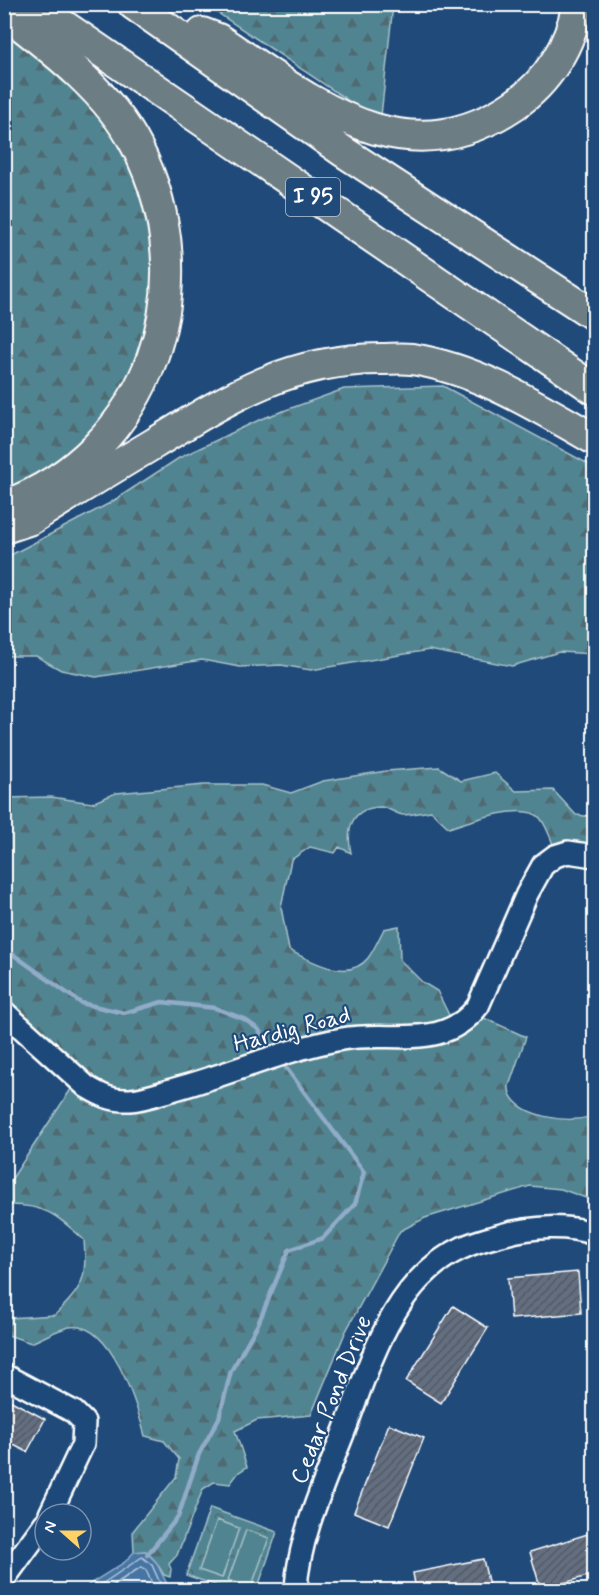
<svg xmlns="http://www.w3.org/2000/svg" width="599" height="1595" viewBox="0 0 599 1595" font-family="Mynerve,sans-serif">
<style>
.forest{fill:url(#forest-firs);stroke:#a8c2c8;stroke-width:1.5}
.park{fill:url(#park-crowns);stroke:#a8c2c8;stroke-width:1.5}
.pitch{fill:#518491;stroke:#a8c2c8;stroke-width:1.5}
.water{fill:#4775a3;stroke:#91acc8;stroke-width:1.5}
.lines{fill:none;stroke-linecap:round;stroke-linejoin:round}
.shore{stroke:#b5c8da;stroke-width:1.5}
.stream{stroke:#91acc8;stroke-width:4.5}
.building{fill:url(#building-hatch);stroke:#fff;stroke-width:1.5}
.minor-casing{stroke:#fff;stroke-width:26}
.highway-casing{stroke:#fff;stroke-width:34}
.minor{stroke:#1f4a7a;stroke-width:21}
.highway{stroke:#6d7d84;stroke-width:30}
.labels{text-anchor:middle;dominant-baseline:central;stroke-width:4.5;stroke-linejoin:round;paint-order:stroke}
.shield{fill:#1f4a7a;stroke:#bcc9d7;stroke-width:1.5}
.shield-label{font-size:22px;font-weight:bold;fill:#fff}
.street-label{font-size:24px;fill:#fff;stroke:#1f4a7a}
</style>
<defs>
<pattern id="forest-firs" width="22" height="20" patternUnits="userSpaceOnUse" patternTransform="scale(1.5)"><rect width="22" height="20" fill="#518491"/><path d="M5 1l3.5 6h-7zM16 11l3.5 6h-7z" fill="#4f6b72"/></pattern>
<pattern id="park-crowns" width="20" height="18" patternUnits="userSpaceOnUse" patternTransform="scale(1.5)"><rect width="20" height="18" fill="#518491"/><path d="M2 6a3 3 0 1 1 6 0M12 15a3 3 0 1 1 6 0" fill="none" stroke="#4f6b72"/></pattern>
<pattern id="building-hatch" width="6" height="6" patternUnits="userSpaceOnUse" patternTransform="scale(1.5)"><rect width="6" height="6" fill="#626e81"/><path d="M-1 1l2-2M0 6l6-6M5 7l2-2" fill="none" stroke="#54585f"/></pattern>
</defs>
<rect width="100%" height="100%" fill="#1f4a7a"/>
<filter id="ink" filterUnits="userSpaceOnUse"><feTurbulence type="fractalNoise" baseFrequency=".0167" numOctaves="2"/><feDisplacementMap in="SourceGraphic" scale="12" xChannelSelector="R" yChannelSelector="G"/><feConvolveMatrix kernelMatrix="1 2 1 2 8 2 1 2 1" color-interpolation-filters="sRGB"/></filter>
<g filter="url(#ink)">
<path class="forest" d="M206,5H393L381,116L370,115Z
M4,13L95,93L167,238L130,403L4,508Z
M443,386L594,467V654L559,652L512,666L429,650L311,670L281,665L240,667L202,660L96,677L61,670L36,656H5V558L110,503L179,458L261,419L344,389Z
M439,767L461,781L495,773L516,791L553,790L576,815L594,817V856L556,852C552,842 547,826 540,818C525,801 467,822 449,828L431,811C422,812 412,815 403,815C395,814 388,807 380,807C351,808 346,829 351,853L339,847L335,853L310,847L291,860L281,907L289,950C311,961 348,983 368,958C374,950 379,938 384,929L399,926L400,960L422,982L437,991L453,1023L473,1013L526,1037L509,1086C507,1116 575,1127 594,1114V1201L561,1189L530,1186L425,1218L400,1231L345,1333L311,1415L257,1420L235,1431L247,1467L239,1472L230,1484L214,1482L203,1489L177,1555L169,1564L171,1569L170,1577L164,1575L156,1562L146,1551L134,1552L133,1531L176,1477L179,1459L164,1441L145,1436C137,1406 111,1319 69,1327C56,1330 43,1338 31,1343L5,1334V1316L9,1318L55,1315C83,1287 87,1280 84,1240C56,1214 44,1204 5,1205V1189L77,1080L5,1011L4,798L51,797L92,803L116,793L204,785H262L291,793L323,781L386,771Z"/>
<path class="park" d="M210,1508L277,1532L257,1590H229L186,1575Z"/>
<path class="pitch" d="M217,1520L239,1528L222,1578L199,1570Z
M246,1530L269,1538L251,1588L228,1580Z"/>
<path class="water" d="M145,1551L156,1562L170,1590H84L88,1585L125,1562L134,1552Z"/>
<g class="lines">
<path class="shore" d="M93,1590L142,1557L152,1565L163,1590
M106,1590L141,1567L146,1570L155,1590"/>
<path class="stream" d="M4,948L81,1003L124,1013L162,1002L215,1008L244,1019L258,1029L274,1051
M147,1555L178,1517L199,1454L219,1418L231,1371L258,1324L289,1250L323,1238L355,1204L364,1172L281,1061"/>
</g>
<path class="building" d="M578,1272L581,1313L511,1319L508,1278Z
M453,1306L488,1328L441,1403L406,1381Z
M4,1397L45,1419L27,1452L4,1440Z
M389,1424L424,1438L389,1526L354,1512Z
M594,1532V1574L541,1590L530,1552Z
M483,1559L490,1590H416L413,1573Z"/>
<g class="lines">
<defs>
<path id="minor" d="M4,1012L87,1087C102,1096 113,1101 130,1100C145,1099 160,1093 175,1089C231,1074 285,1049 342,1039C391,1030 443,1052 478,1006L527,894L543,865L555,856L568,852L594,856
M4,1375L74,1412L84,1422L83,1444L50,1514
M4,1579L45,1523
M296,1590C298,1541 323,1485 341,1439C368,1372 390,1281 462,1248C476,1241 490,1238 505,1234C532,1227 567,1224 594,1234"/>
<path id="highway" d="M32,4L594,389
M133,4L344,152L594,315
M4,12C52,49 109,92 137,147C207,285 152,451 4,506
M202,33L218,39C311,100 402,181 514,105C547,83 572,44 577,4
M4,528L31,519C72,493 113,468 155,443C230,397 289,359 381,359C391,359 402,358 412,359C478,369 538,407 594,439"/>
</defs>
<use href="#minor" class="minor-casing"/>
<use href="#highway" class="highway-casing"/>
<use href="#minor" class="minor"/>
<use href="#highway" class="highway"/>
</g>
</g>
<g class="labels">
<rect class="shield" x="286" y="178" width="54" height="38" rx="4.5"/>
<g class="shield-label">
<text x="313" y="197">I 95</text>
</g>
<g class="street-label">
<text transform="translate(292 1030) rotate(-15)">Hardig Road</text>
<text transform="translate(332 1400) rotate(-68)">Cedar Pond Drive</text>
</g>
</g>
<rect width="599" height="1595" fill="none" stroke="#1f4a7a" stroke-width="24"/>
<rect x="12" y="12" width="575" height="1571" fill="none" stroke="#fff" stroke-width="2" filter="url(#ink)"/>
<g transform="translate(63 1532) rotate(291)"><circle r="28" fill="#1f4a7a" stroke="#7992af" stroke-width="1.5"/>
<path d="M0-4.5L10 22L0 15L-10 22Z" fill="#ffd166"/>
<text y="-9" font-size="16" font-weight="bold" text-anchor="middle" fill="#ffffff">N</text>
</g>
</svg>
